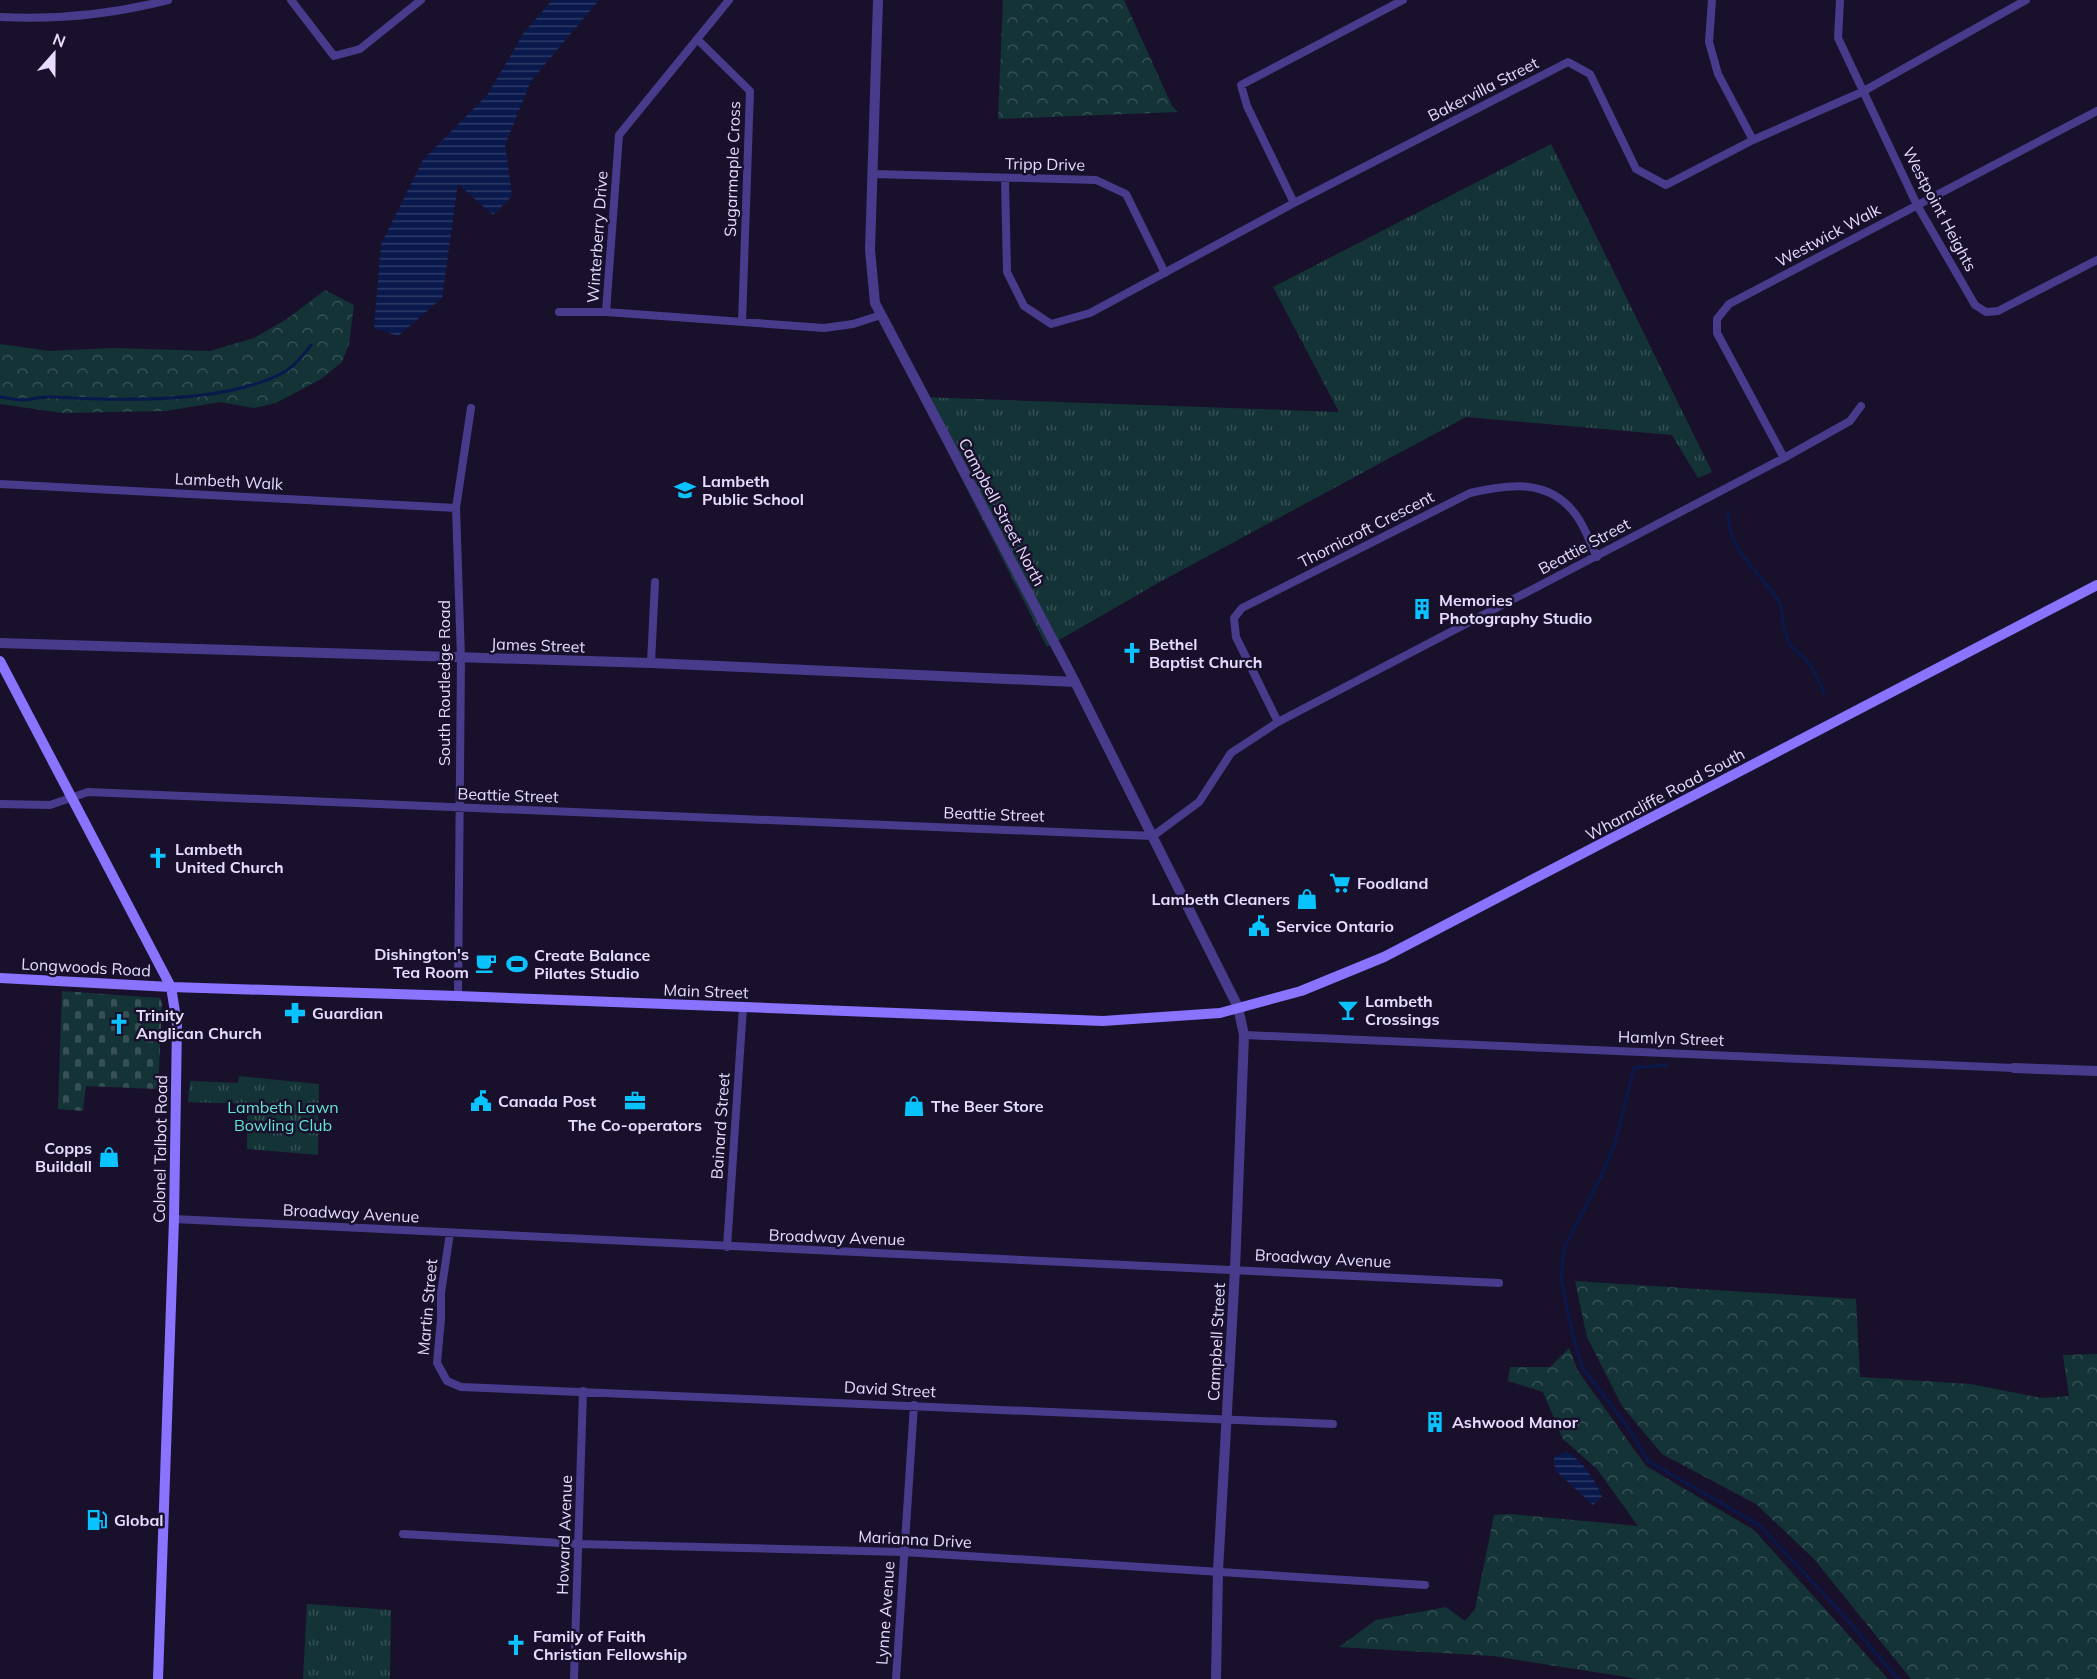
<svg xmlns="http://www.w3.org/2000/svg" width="2097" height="1679" viewBox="0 0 2097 1679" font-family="Mulish,sans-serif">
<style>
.forest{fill:url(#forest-crowns)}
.cemetery{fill:url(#cemetery-stones)}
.park{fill:url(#park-tufts)}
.water{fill:url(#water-rules)}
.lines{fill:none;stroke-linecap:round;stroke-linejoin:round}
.stream{stroke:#0a194c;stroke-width:3}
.minor{stroke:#493b8c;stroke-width:8}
.tertiary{stroke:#493b8c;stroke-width:10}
.secondary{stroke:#8a73ff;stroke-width:10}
.labels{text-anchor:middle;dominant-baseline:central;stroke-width:5;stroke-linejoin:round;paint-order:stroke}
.street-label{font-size:16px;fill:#e5dcff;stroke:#19112c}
.poi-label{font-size:16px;font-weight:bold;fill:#e5dcff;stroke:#19112c;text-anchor:start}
.park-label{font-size:16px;fill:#63e4d6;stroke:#19112c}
</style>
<defs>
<pattern id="forest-crowns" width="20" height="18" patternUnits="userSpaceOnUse" patternTransform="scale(1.5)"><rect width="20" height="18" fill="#143337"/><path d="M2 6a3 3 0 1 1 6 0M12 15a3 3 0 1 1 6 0" fill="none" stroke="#365055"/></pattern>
<pattern id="cemetery-stones" width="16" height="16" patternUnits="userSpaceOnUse" patternTransform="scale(1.5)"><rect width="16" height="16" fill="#143337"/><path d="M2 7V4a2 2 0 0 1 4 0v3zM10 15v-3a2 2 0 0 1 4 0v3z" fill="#365055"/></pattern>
<pattern id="park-tufts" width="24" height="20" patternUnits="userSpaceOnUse" patternTransform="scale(1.5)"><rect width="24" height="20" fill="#143337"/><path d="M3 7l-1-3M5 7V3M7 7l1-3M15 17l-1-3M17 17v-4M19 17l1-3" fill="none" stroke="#365055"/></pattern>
<pattern id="water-rules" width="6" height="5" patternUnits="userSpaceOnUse" patternTransform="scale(1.5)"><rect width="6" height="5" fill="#0a194c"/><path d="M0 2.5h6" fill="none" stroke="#2e3a67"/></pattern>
</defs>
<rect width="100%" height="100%" fill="#19112c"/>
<path class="forest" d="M1003,0H1124L1172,106L1178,112L998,119Z
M325,290L354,305L349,344L342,362L321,379L276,403L254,408L220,402L166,411L63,413L0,404V344L49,351L114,348L210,351L254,338L287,319Z
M1575,1281L1856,1299L1860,1377L1970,1384L2042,1398L2069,1396L2063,1355L2097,1354V1679H1911L1814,1559L1756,1504L1662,1454L1622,1406L1587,1337Z
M1569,1348L1578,1371L1646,1466L1754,1530L1888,1679H1639L1493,1656L1339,1647L1376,1620L1446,1607L1465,1621L1475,1609L1494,1515L1511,1514L1638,1526L1597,1469L1563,1439L1543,1392L1508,1381L1510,1367H1550Z"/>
<path class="cemetery" d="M62,991L160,998L162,1004L158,1089L86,1086L83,1111L58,1109Z"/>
<path class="park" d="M1551,144L1712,472L1698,478L1672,435L1466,417L1158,583L1047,647L920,397L1339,412L1273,287Z
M239,1076L319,1084L318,1155L247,1149V1104L188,1102L190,1081L238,1083Z
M307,1604L391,1610L390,1679H303Z"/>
<path class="water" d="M552,0H599L531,81L505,145L512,196L493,215L458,184L442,298L398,336L374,328L381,244L423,160L488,94L523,34Z
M1566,1452C1579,1456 1598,1484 1602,1497L1593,1505L1555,1470L1554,1457Z"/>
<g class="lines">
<path class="stream" d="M0,397C7,398 15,400 23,400C33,399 44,396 55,397C119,401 229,404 286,371C296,365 304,354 311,345
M1728,512C1728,554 1760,570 1779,602C1784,611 1782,635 1791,646C1795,651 1800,654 1804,658C1815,669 1820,681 1824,694
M1666,1065L1634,1068L1615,1143L1601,1177L1564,1248L1561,1278L1572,1332L1582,1367L1630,1430L1648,1461L1759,1525L1836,1607L1898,1679"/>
<path class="minor" d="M291,0L334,56L360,49L421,0
M729,0L619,135L606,312L824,328L853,324L881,315
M1712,0L1709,42L1718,74L1753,140
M1840,0L1838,38L1917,205L1975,305L1986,312L1998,311L2097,260
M0,17C56,20 113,14 168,0
M697,39L750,91L742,322
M873,174L1096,180L1126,194L1165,273
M1005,179L1007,272L1024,306L1051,324L1090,313L1294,203L1568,62L1590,74L1636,169L1666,185L1753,140L1862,92L2026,0
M1294,203L1247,106L1241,85L1403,0
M559,312H606
M1784,458L1717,333V319L1729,304L2097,111
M0,484L456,508
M651,663L655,582
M1278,722L1236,637L1234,618L1242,608L1470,493C1509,484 1549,478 1576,515C1585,527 1590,543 1597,557
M0,804L50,805L88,792L1153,836L1199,802L1231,753L1278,722L1784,458L1850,421L1861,406
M458,996L461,658L456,508L471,408
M1244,1035L2014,1068
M174,1219C615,1242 1057,1259 1499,1283
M450,1233L441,1293V1319L437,1363L447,1381L461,1387L1333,1424
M727,1247L743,1007
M403,1534L578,1544L904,1552L1425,1585
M574,1679L583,1391
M896,1679L914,1405"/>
<path class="tertiary" d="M878,0L870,250L875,303L1075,682L1238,1007L1244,1035L1235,1269L1218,1571L1216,1679
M0,643L651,663L1075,682
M2014,1068L2097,1071"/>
<path class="secondary" d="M0,661L171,987L177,1024L174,1219L158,1679
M0,978L171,987L458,996L1103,1021L1220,1013L1301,991L1384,957L2097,585"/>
</g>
<defs>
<symbol id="school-bare" viewBox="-9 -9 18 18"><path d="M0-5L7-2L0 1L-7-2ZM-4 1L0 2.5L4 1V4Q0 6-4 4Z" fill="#08c3ff" stroke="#19112c" stroke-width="2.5" paint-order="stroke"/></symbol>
<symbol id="building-bare" viewBox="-9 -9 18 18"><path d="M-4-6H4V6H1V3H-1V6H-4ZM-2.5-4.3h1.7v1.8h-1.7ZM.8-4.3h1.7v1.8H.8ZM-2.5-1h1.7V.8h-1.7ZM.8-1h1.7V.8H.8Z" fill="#08c3ff" stroke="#19112c" stroke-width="2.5" paint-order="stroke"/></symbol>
<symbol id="church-bare" viewBox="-9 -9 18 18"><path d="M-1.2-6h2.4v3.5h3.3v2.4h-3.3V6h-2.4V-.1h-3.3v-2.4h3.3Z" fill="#08c3ff" stroke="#19112c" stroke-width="2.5" paint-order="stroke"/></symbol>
<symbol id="supermarket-bare" viewBox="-9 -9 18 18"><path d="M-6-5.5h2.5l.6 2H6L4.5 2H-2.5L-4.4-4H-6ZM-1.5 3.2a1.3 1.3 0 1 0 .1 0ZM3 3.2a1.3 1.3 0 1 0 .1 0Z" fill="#08c3ff" stroke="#19112c" stroke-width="2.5" paint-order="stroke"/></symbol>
<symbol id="shop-bare" viewBox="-9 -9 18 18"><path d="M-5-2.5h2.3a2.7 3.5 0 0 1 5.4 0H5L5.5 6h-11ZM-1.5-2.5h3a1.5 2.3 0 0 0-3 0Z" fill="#08c3ff" stroke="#19112c" stroke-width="2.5" paint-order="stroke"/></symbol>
<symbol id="civic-bare" viewBox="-9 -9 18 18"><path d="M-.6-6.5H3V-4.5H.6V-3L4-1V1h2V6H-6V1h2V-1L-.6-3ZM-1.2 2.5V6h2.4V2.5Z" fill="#08c3ff" stroke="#19112c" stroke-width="2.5" paint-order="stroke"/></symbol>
<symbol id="cafe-bare" viewBox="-9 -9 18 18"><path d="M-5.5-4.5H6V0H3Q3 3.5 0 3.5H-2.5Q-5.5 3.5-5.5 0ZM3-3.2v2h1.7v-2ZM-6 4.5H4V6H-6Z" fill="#08c3ff" stroke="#19112c" stroke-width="2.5" paint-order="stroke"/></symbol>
<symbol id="stadium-bare" viewBox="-9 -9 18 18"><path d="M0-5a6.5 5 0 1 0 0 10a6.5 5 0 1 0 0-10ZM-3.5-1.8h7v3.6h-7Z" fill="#08c3ff" stroke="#19112c" stroke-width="2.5" paint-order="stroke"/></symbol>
<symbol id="bar-bare" viewBox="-9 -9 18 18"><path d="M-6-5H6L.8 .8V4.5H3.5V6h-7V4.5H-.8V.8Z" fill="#08c3ff" stroke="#19112c" stroke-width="2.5" paint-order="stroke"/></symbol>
<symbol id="pharmacy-bare" viewBox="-9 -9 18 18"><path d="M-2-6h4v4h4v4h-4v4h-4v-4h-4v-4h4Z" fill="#08c3ff" stroke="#19112c" stroke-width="2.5" paint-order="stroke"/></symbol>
<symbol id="office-bare" viewBox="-9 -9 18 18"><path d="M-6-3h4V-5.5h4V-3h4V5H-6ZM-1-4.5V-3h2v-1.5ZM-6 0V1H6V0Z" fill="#08c3ff" stroke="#19112c" stroke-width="2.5" paint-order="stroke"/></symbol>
<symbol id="fuel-bare" viewBox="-9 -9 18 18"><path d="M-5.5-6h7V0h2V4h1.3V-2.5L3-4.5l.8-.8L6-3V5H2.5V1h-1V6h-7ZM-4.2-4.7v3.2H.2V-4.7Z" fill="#08c3ff" stroke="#19112c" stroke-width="2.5" paint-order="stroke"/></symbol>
</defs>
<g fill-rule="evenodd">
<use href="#school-bare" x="670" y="475" width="30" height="30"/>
<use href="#building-bare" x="1407" y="594" width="30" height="30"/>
<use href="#church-bare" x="1117" y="638" width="30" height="30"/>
<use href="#church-bare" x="143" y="843" width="30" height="30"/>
<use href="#supermarket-bare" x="1325" y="868" width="30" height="30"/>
<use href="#shop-bare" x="1292" y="884" width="30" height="30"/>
<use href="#civic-bare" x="1244" y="911" width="30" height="30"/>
<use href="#cafe-bare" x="471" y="948" width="30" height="30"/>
<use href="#stadium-bare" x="502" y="949" width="30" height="30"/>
<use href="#bar-bare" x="1333" y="995" width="30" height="30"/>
<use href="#pharmacy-bare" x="280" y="998" width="30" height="30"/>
<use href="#church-bare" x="104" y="1009" width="30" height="30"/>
<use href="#civic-bare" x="466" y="1086" width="30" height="30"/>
<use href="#office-bare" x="620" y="1086" width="30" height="30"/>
<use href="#shop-bare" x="899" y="1091" width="30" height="30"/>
<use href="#shop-bare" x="94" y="1142" width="30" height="30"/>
<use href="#building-bare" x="1420" y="1407" width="30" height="30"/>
<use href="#fuel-bare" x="82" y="1505" width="30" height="30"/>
<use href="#church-bare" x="501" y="1630" width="30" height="30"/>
</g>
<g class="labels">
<g class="street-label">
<text transform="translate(1483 89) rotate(-27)">Bakervilla Street</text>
<text transform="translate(1045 164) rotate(1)">Tripp Drive</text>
<text transform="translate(732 169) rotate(-88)">Sugarmaple Cross</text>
<text transform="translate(1940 209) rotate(62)">Westpoint Heights</text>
<text transform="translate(1828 235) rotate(-28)">Westwick Walk</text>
<text transform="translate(597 237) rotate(-86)">Winterberry Drive</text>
<text transform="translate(229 481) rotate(3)">Lambeth Walk</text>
<text transform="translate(1002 512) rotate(62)">Campbell Street North</text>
<text transform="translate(1366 529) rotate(-27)">Thornicroft Crescent</text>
<text transform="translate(1584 546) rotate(-28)">Beattie Street</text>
<text transform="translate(538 645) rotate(2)">James Street</text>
<text transform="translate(444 683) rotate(-90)">South Routledge Road</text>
<text transform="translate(1665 794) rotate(-28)">Wharncliffe Road South</text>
<text transform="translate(508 795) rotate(2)">Beattie Street</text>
<text transform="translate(994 814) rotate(2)">Beattie Street</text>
<text transform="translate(86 967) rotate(3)">Longwoods Road</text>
<text transform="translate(706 991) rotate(2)">Main Street</text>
<text transform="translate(1671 1038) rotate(2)">Hamlyn Street</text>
<text transform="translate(720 1126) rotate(-86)">Bainard Street</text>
<text transform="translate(160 1149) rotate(-89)">Colonel Talbot Road</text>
<text transform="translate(351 1213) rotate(3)">Broadway Avenue</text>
<text transform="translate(837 1237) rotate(2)">Broadway Avenue</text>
<text transform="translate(1323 1258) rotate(3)">Broadway Avenue</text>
<text transform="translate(427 1307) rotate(-85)">Martin Street</text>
<text transform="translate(1216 1342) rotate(-87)">Campbell Street</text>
<text transform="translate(890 1389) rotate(3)">David Street</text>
<text transform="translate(564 1535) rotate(-88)">Howard Avenue</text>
<text transform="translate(915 1539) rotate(3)">Marianna Drive</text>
<text transform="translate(885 1613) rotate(-86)">Lynne Avenue</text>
</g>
<g class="poi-label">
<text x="702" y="481">Lambeth<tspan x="702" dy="18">Public School</tspan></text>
<text x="1439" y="600">Memories<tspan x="1439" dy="18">Photography Studio</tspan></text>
<text x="1149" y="644">Bethel<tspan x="1149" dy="18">Baptist Church</tspan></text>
<text x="175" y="849">Lambeth<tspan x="175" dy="18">United Church</tspan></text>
<text x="1357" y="883">Foodland</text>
<text x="1290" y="899" text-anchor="end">Lambeth Cleaners</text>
<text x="1276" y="926">Service Ontario</text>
<text x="469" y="954" text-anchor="end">Dishington's<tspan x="469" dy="18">Tea Room</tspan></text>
<text x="534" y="955">Create Balance<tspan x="534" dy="18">Pilates Studio</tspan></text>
<text x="1365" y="1001">Lambeth<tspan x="1365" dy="18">Crossings</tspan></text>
<text x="312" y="1013">Guardian</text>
<text x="136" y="1015">Trinity<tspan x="136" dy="18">Anglican Church</tspan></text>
<text x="498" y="1101">Canada Post</text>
<text x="931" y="1106">The Beer Store</text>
<text x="635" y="1125" text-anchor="middle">The Co-operators</text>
<text x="92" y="1148" text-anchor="end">Copps<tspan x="92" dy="18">Buildall</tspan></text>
<text x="1452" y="1422">Ashwood Manor</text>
<text x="114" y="1520">Global</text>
<text x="533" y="1636">Family of Faith<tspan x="533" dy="18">Christian Fellowship</tspan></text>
</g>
<g class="park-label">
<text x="283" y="1107">Lambeth Lawn<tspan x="283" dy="18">Bowling Club</tspan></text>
</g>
</g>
<g transform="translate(54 54) rotate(21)" stroke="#19112c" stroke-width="4.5" paint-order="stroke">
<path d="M0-4.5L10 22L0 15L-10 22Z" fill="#e5dcff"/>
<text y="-9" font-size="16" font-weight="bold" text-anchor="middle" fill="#e5dcff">N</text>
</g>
</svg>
